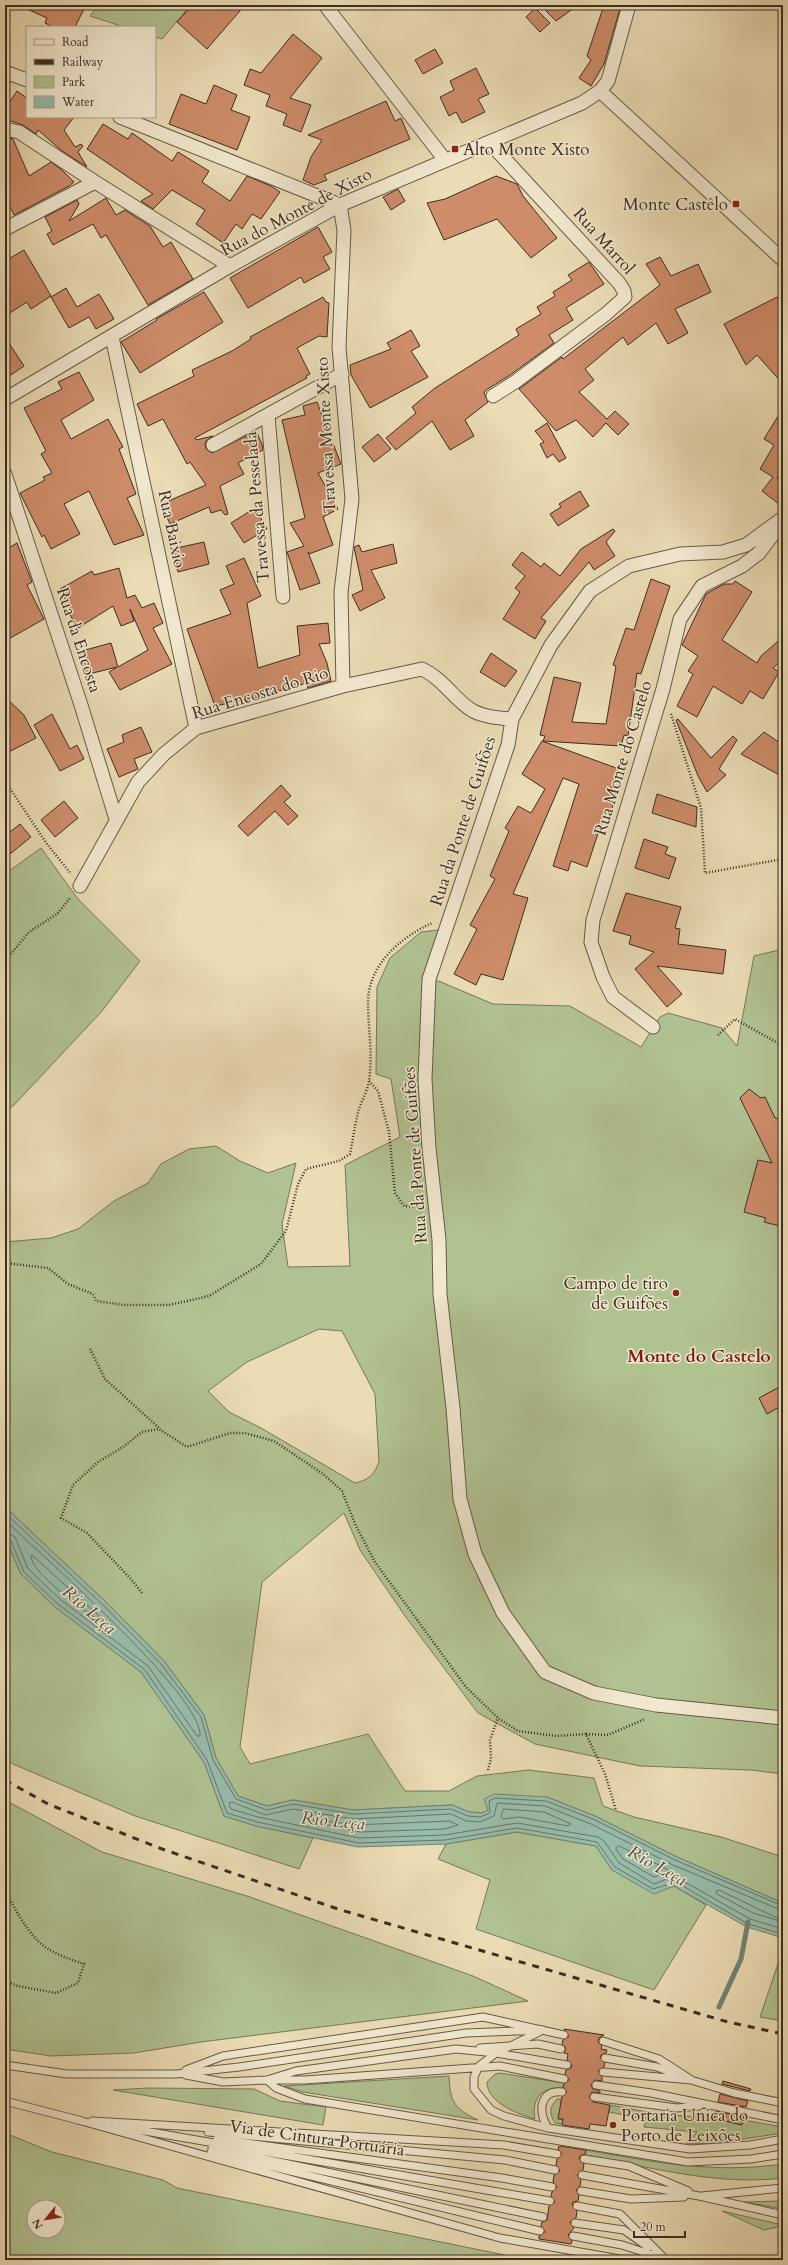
<svg xmlns="http://www.w3.org/2000/svg" width="788" height="2265" viewBox="0 0 788 2265" font-family="Cardo,serif">
<style>
.green{fill:#b1c292;stroke:#76785a;fill-rule:evenodd}
.water{fill:#98bcab;stroke:#728374}
.lines{fill:none;stroke-linecap:round;stroke-linejoin:round}
.shore{stroke:#697566;stroke-width:1}
.stream{stroke:#728374;stroke-width:5}
.building{fill:#ce8c6b;stroke:#3a2e22}
.lane-casing{stroke:#665a47;stroke-width:9}
.street-casing{stroke:#665a47;stroke-width:15}
.path{stroke:#3a2e22;stroke-width:2.5;stroke-dasharray:1 2;stroke-linecap:butt}
.lane{stroke:#f2e8cf;stroke-width:7}
.street{stroke:#f2e8cf;stroke-width:13}
.rail{stroke:#3a2e22;stroke-width:3;stroke-dasharray:7 7;stroke-linecap:butt}
.poi-dot{fill:#8f2418;stroke:#f2e8cf;stroke-width:1.5}
.labels{text-anchor:middle;dominant-baseline:central;stroke-width:3;stroke-linejoin:round;paint-order:stroke}
.poi-label{font-size:17px;fill:#3a2e22;stroke:#f2e8cf;text-anchor:start}
.street-label{font-size:17px;fill:#3a2e22;stroke:#f2e8cf}
.neighbourhood-label{font-size:18px;font-weight:bold;fill:#7a1f14;stroke:#f2e8cf}
.water-label{font-size:18px;font-style:italic;fill:#4d4a3d;stroke:#f2e8cf}
</style>
<rect width="100%" height="100%" fill="#ebdcb5"/>
<filter id="stains"><feTurbulence type="fractalNoise" baseFrequency=".005" numOctaves="4"/><feColorMatrix values="0 0 0 0 .2 0 0 0 0 .09 0 0 0 0 .02 0 0 0 .5 -.17"/></filter>
<radialGradient id="worn" r=".72"><stop offset=".6" stop-color="#630" stop-opacity="0"/><stop offset="1" stop-color="#630" stop-opacity=".3"/></radialGradient>
<path class="green" d="M99,5H191L162,39L155,37V27H124L90,16Z
M41,848L78,899L140,961L102,1011L14,1105L5,1112V874Z
M447,929L430,979L441,982L493,1004L570,1006L641,1047L660,1017L668,1013L722,1028L737,1046L754,956L783,949V1774L751,1770L640,1766L535,1744L478,1713L405,1616L360,1550L344,1513L262,1582L240,1747L250,1764L368,1734L405,1791H449L477,1776L529,1770L594,1778L603,1806L634,1817L721,1837L783,1857V1903L677,1857L595,1816L547,1797L481,1813L469,1812L452,1805L353,1810L293,1800L267,1806L238,1796L216,1758L204,1715L164,1661L108,1604L5,1507V1242L51,1238L78,1229L114,1201L148,1183L161,1164L189,1149L216,1146L240,1161L268,1173L296,1163L282,1224L288,1267L350,1266L345,1165L400,1137L391,1079L376,1074L377,987L390,958L421,932ZM319,1329L342,1331L375,1394L379,1461C375,1474 369,1480 355,1483L261,1428L229,1412L208,1391L247,1362Z
M5,1537L21,1574L55,1607L141,1672L204,1762L224,1816L256,1826L313,1838L299,1869L135,1816L13,1764L5,1759Z
M5,1800L102,1852L250,1897L473,1976L528,2001L201,2042L134,2053L51,2056L5,2049Z
M517,1832L596,1846L612,1870L674,1886L706,1905L654,1990L476,1929L490,1880L438,1859L446,1844Z
M783,1949V2021L760,2017Z
M500,2073L564,2083L563,2088C543,2086 531,2098 535,2119C518,2114 487,2103 487,2082L495,2074Z
M449,2076C450,2103 455,2109 478,2120L303,2092L284,2086Z
M148,2088L254,2089L280,2101L326,2107L323,2125L113,2090Z
M557,2099H561L559,2119L578,2122V2126L555,2123C549,2114 549,2107 557,2099Z
M610,2105L658,2114L714,2118L741,2125L743,2120L783,2127V2133L717,2143L686,2144L697,2132L644,2127L646,2119L609,2112Z
M5,2133L52,2152L163,2180L177,2188L529,2260H5ZM34,2207H58V2231H34Z
M586,2150C653,2162 714,2174 783,2164V2178C717,2186 649,2167 585,2155Z
M783,2201V2209L744,2202Z
M722,2211L783,2225V2226L764,2230Z"/>
<path class="water" d="M5,1507L108,1604L164,1661L204,1715L216,1758L238,1796L267,1806L293,1800L353,1810L452,1805L469,1812L481,1813L488,1810L484,1799L494,1794L547,1797L595,1816L677,1857L783,1903V1938L747,1927L674,1886L654,1894L612,1870L596,1846L517,1832L446,1844L358,1847L256,1826L224,1816L204,1762L141,1672L55,1607L21,1574L5,1537Z"/>
<g class="lines">
<path class="shore" d="M5,1513L105,1607L161,1664L201,1717L213,1760L236,1799L267,1810L293,1804L353,1814L451,1809L468,1816L480,1817L490,1813L489,1801L495,1798L546,1801L593,1819L675,1860L783,1906
M5,1520C39,1553 204,1697 200,1736H197L148,1666L61,1600L28,1569L15,1537L5,1532
M5,1537L10,1539L24,1572L58,1604L145,1670L207,1760L227,1813L257,1822L359,1843L445,1840L517,1828L597,1842L615,1867L653,1889L676,1882L748,1924L783,1934
M31,1556H33L98,1615L99,1619L97,1620C84,1610 29,1571 31,1556Z
M504,1809L544,1812L571,1824L568,1826L519,1817L503,1819L501,1817Z
M314,1819L353,1825L449,1821L458,1825L444,1829L360,1832L314,1822Z
M619,1846L667,1869L668,1872L654,1877L623,1859L616,1849Z
M783,1911L673,1865L591,1824L545,1806L497,1803L494,1816L480,1822L466,1821L451,1814L353,1819L293,1809L265,1815L232,1802L229,1803L231,1809L258,1817L359,1838L445,1835L517,1823L598,1837L604,1841L619,1863L654,1884L672,1877L678,1878L750,1919L783,1929
M783,1917L777,1918L719,1890L716,1891L717,1894L753,1913L783,1922"/>
<path class="stream" d="M719,2007L741,1959L748,1922"/>
</g>
<path class="building" d="M18,5H86L75,27H53L45,23L47,18Z
M192,5H245L207,49L177,22Z
M555,5H578L556,21L546,11Z
M604,5H621L604,64L591,86L579,78L591,60L587,56Z
M535,8L550,23L540,32L526,17Z
M293,34L322,58L290,98L311,105L301,132L283,125L287,114L266,106L270,95L244,85L250,69L261,73Z
M435,49L443,63L423,74L415,60Z
M476,68L489,94L478,99L485,112L462,123L456,112L449,116L440,97L454,90L450,81Z
M214,85L237,95L231,110L250,117L237,150L169,124L181,94L206,104Z
M17,91L27,98V117H74L64,130L75,147L81,144L83,146L78,152L87,167L62,151L38,130L36,134L23,125L5,119V109Z
M386,101L395,121L401,118L410,139L324,175L327,180L314,185L303,180L311,157L322,140L308,135Z
M103,124L128,139L132,133L172,161L178,152L209,171L202,182L230,201L247,176L271,186L280,192L261,219L252,214L242,229L236,224L223,243L196,224L205,210L172,190L153,209L141,201L153,194L87,149Z
M5,137L13,139L29,176L51,162L62,170L74,182L69,186L14,215L5,197Z
M496,176L517,184L523,196L557,238L531,258L497,219L444,240L427,203L445,199Z
M398,189L405,201L391,210L383,197Z
M106,198L116,215L125,210L150,226L163,247L171,242L193,279L148,305L106,235L101,238L93,224L53,245L47,234L52,231L45,217L77,200L79,204L69,221Z
M318,227L332,252L323,257L330,269L304,283L301,277L248,308L230,278Z
M24,250L51,296L31,309L27,302L5,316V261Z
M660,257L671,276L698,264L711,292L675,309L688,333L668,344L656,323L628,345L623,337L585,369L594,380L579,392L607,419L615,411L629,424L618,435L606,423L593,437L576,420L556,431L519,389L562,357L563,359L660,285L646,264Z
M589,262L604,284L566,308L573,320L549,335L554,343L510,375L486,390L484,393L488,402L465,420L474,436L450,450L432,421L396,450L386,438L416,413L412,407L435,388L519,335L516,329L541,314L537,307L555,296L553,292L572,280L568,275Z
M66,288L77,307L99,294L114,319L96,329L89,317L69,328L51,297Z
M204,292L223,322L140,373L121,342L157,320L156,319Z
M323,297L326,302L329,303L327,337L319,336L297,348L310,374L306,376L307,378L195,438L196,440L213,436L206,441L205,444L206,449L212,453L256,431L262,444L263,450L238,463L244,474L220,486L228,514L225,515L221,510L211,513L209,507L170,524L161,504L206,485L190,462L187,464L163,419L148,426L137,404L194,376L192,370L232,351L251,339L250,337Z
M777,297L783,307V384L757,355L746,365L724,324Z
M411,330L420,346L411,351L428,377L370,408L351,375L350,365L391,349L387,343Z
M5,337L24,366L5,379Z
M79,372L94,400L61,420L71,439L108,419L123,447L119,449L136,494L127,498L144,535L114,545L89,491L64,504L80,534L51,549L44,535L42,537L20,493L45,480L43,477L52,473L41,454L46,451L24,408L62,389L58,382Z
M317,402L341,464L318,473L338,509L323,517L333,545L309,554L308,552L320,583L300,590L287,552L304,546L290,523L305,518L282,420L305,415L303,406Z
M783,408V468L777,478L783,482V507L762,491L773,477L760,469L774,445L764,439Z
M547,423L566,458L559,462L553,454L547,458L540,444L544,442L535,431Z
M378,434L391,449L374,462L362,447Z
M580,491L589,506L558,526L550,514L561,507L559,504Z
M255,508L267,529L244,543L231,523Z
M613,529L615,531L606,542L615,556L594,570L589,562L541,618L546,621L535,639L503,619L520,592L515,588L525,576L512,565L522,552L541,567L544,563L560,576L581,549Z
M204,542L209,564L178,572L172,549Z
M17,543L32,582L27,585L44,619L5,641V550Z
M393,544L397,563L371,570L385,598L360,611L352,595L363,590L354,547L359,545L362,552Z
M244,558L261,596L247,603L258,668L300,655L297,626L328,623L330,643L319,644L327,663L331,681L308,688L307,683L258,697L215,706L187,629L231,614L220,590L234,584L226,566Z
M119,568L127,598L135,595L142,608L154,603L163,623L153,628L172,664L120,690L109,672L117,667L85,675L78,652L111,643L118,667L148,650L130,609L134,621L121,626L113,606L78,628L67,610L70,608L60,589L92,571L94,575Z
M651,579L670,586L641,674L637,673L628,736L624,735L621,746L543,741L545,736L540,735L554,677L581,683L572,722L606,724L616,666L613,665L626,628L634,630Z
M735,581L752,592L722,640L757,663L761,656L783,637V659L773,668L779,672L763,699L750,691L742,704L713,686L697,717L677,706L693,674L688,671L698,656L682,645L706,594L724,584H733Z
M491,653L517,671L505,687L480,672Z
M5,697L24,715L36,738L5,754Z
M52,714L70,749L77,745L84,759L60,771L34,725Z
M678,719L711,758L733,736L737,740L719,769L726,775L707,792L698,776L676,720Z
M141,727L152,752L134,759L138,769L119,777L107,749L124,742L122,735Z
M764,732L783,745V777L741,754Z
M542,741L619,769L611,790L618,792L611,811L606,809L587,867L571,861L568,871L553,866L579,784L563,778L513,894L528,898L503,980L481,974L476,985L454,974L477,929L470,925L495,879L490,876L509,831L505,828L518,806L531,813L545,789L522,774Z
M281,785L291,796L284,802L298,816L288,825L275,811L248,836L238,826Z
M657,794L697,807L696,827L652,813Z
M64,801L78,818L55,837L41,820Z
M20,824L31,837L5,858V836Z
M644,839L668,847L665,854L676,858L669,879L635,868Z
M626,893L681,907L675,928L680,929L678,944L726,950L723,974L657,966L682,994L667,1007L635,969L654,952L629,944L631,936L613,931Z
M749,1089L761,1098L765,1097L775,1118L783,1119V1218L780,1226L764,1222L766,1218L744,1212L758,1160L772,1163L740,1098Z
M783,1385V1405L767,1414L759,1398Z
M564,2029L604,2035L599,2038L598,2042L602,2046L601,2049L607,2050L606,2053L601,2055L600,2058L605,2063L604,2067L598,2071L602,2077V2081L595,2080L591,2085L593,2089L600,2091V2093L592,2092L589,2097L593,2102L610,2105L606,2126L590,2124L589,2129L562,2125L563,2119H558L562,2097L567,2092L563,2087L564,2084L569,2080L565,2074L566,2070L571,2068L572,2065L567,2060L568,2054L564,2053L566,2048L562,2044L563,2040L569,2036Z
M723,2081L751,2089L750,2091L722,2084Z
M720,2094L748,2101L746,2107L718,2102Z
M716,2111L744,2117L742,2125L714,2118Z
M559,2146L586,2150L585,2154L580,2156L579,2159L584,2164L583,2170L577,2175L581,2180L580,2186L576,2190L579,2195L578,2201L573,2202L572,2205L577,2211L576,2218L570,2222L574,2228L568,2235L572,2241L571,2244L539,2239V2236L545,2232L541,2226L542,2222L547,2220L549,2206L555,2202L551,2196L552,2192L557,2187L553,2182L554,2175L560,2171L556,2165L557,2159L562,2154L558,2149Z"/>
<g class="lines">
<defs>
<path id="lane" d="M539,2032L496,2053L479,2066L474,2077V2089L491,2110L504,2116L548,2128L690,2149L750,2145L783,2139
M603,2041L659,2059L690,2079
M480,2048L538,2044L561,2049
M605,2058L657,2067L678,2075
M5,2065L67,2074H176L239,2067L466,2033L543,2030
M186,2070L223,2056L483,2017L564,2035
M603,2072L691,2080L734,2093L783,2103
M186,2075L223,2082L267,2080L296,2071L456,2049L496,2053L567,2065
M267,2080L276,2088L305,2099L688,2162L751,2159L783,2154
M273,2080H305L500,2066L564,2079
M596,2085L651,2093L783,2120
M594,2097L677,2108L699,2106
M5,2101L82,2121
M78,2120L500,2238L620,2259L666,2260
M92,2121L504,2145L557,2154
M116,2126L550,2201
M548,2128C538,2112 539,2090 562,2092
M208,2132L505,2160L555,2170
M217,2139L502,2178L552,2187
M212,2148L543,2217
M211,2152L540,2231
M584,2159L629,2166L688,2191
M582,2175L699,2196L783,2215
M581,2191L631,2199L684,2197
M702,2196L783,2188
M577,2206L620,2214L666,2260
M575,2223L624,2230L648,2247
M573,2236L622,2245L659,2257
M779,2260L783,2258"/>
<path id="street" d="M325,5L445,160
M5,72L27,80
M600,91L783,260
M120,117L340,205
M5,129L19,132L95,182L230,266
M489,142L619,283L624,291L625,297L606,314L515,382L493,396
M340,205L344,230L339,347L352,499L341,592L343,686
M5,229L95,182
M112,337L196,728
M5,399L230,266L340,205L582,103L600,91L608,81L629,5
M268,415L283,597
M213,445L342,374
M5,474L81,705L116,819
M783,518L746,545L723,552L680,554L629,566L590,591L551,645L512,719L508,745L429,979L425,1079L429,1148L439,1240L440,1294L453,1408L460,1499L475,1554L503,1613L545,1672L594,1693L656,1705L783,1718
M80,886L138,782L164,754L196,728L343,686L422,669C444,679 455,701 473,711C485,717 499,718 512,719
M653,1027L613,997L603,977L591,942L593,920L663,689L680,619L702,586L742,566L759,553L780,525"/>
</defs>
<use href="#lane" class="lane-casing"/>
<use href="#street" class="street-casing"/>
<path class="path" d="M671,714L701,808L705,873L783,859
M5,781L47,844L71,874
M5,961L29,932L57,914L71,897
M718,1035L735,1019L783,1046
M369,1081L378,1091L389,1132L395,1193L404,1206L422,1207
M5,1263L48,1268L68,1284L93,1294L96,1301L124,1305H169L209,1296L261,1264L286,1231L298,1184L306,1169L339,1161L350,1154C353,1139 355,1124 359,1109C362,1100 368,1090 369,1080C373,1054 368,1028 368,1001C369,964 401,937 432,923
M90,1349L105,1379L159,1428
M142,1593L131,1579L87,1533L61,1518L73,1485L98,1462L123,1447L142,1432L159,1429L187,1447L230,1433H245L274,1441L323,1474L342,1491L356,1526L375,1562L466,1687L498,1718L518,1731L556,1736L586,1734L605,1774L616,1810
M586,1734L608,1735L645,1719
M488,1770L491,1759L490,1740L498,1718
M5,1888C12,1905 24,1926 37,1940C48,1952 69,1959 84,1964L78,1983L56,1993L18,1986L5,1981"/>
<use href="#lane" class="lane"/>
<use href="#street" class="street"/>
<path class="rail" d="M5,1780L48,1804L162,1849L341,1910L728,2022L783,2034"/>
</g>
<g class="poi-dot">
<rect x="451" y="145" width="8" height="8" rx="2"/>
<rect x="732" y="200" width="8" height="8" rx="2"/>
<circle cx="676" cy="1293" r="4"/>
<circle cx="613" cy="2125" r="4"/>
</g>
<g class="labels">
<g class="poi-label">
<text x="463" y="149">Alto Monte Xisto</text>
<text x="728" y="204" text-anchor="end">Monte Castêlo</text>
<text x="668" y="1283" text-anchor="end">Campo de tiro<tspan x="668" dy="20">de Guifões</tspan></text>
<text x="621" y="2115">Portaria Unica do<tspan x="621" dy="20">Porto de Leixões</tspan></text>
</g>
<g class="street-label">
<text transform="translate(296 212) rotate(-28)">Rua do Monte de Xisto</text>
<text transform="translate(604 241) rotate(48)">Rua Marrol</text>
<text transform="translate(326 435) rotate(-93)">Travessa Monte Xisto</text>
<text transform="translate(257 507) rotate(-95)">Travessa da Pesselada</text>
<text transform="translate(172 529) rotate(78)">Rua Baixio</text>
<text transform="translate(79 640) rotate(72)">Rua da Encosta</text>
<text transform="translate(260 693) rotate(-17)">Rua Encosta do Rio</text>
<text transform="translate(623 758) rotate(-73)">Rua Monte do Castelo</text>
<text transform="translate(463 821) rotate(-72)">Rua da Ponte de Guifões</text>
<text transform="translate(415 1155) rotate(-94)">Rua da Ponte de Guifões</text>
<text transform="translate(317 2138) rotate(8)">Via de Cintura Portuária</text>
</g>
<g class="neighbourhood-label">
<text x="699" y="1356">Monte do Castelo</text>
</g>
<g class="water-label">
<text transform="translate(89 1610) rotate(41)">Rio Leça</text>
<text transform="translate(333 1821) rotate(6)">Rio Leça</text>
<text transform="translate(657 1866) rotate(29)">Rio Leça</text>
</g>
</g>
<rect width="788" height="2265" fill="none" stroke="#ebdcb5" stroke-width="20"/>
<rect x="6" y="6" width="776" height="2253" fill="none" stroke="#3a2e22" stroke-width="2"/>
<rect x="10" y="10" width="768" height="2245" fill="none" stroke="#3a2e22"/>
<rect x="26" y="26" width="130" height="92" fill="#f2e8cf" stroke="#a89e8a"/>
<rect x="34" y="39" width="20" height="6" fill="#f2e8cf" stroke="#a89e8a"/>
<text x="62" y="46" font-size="12" fill="#3a2e22">Road</text>
<rect x="34" y="59" width="20" height="6" fill="#3a2e22" stroke="#a89e8a"/>
<text x="62" y="66" font-size="12" fill="#3a2e22">Railway</text>
<rect x="34" y="76" width="20" height="12" fill="#b1c292" stroke="#a89e8a"/>
<text x="62" y="86" font-size="12" fill="#3a2e22">Park</text>
<rect x="34" y="96" width="20" height="12" fill="#98bcab" stroke="#a89e8a"/>
<text x="62" y="106" font-size="12" fill="#3a2e22">Water</text>
<g transform="translate(46 2219) rotate(240)"><circle r="19" fill="#f2e8cf" stroke="#a89e8a"/>
<path d="M0-3L7 15L0 10L-7 15Z" fill="#8f2418"/>
<text y="-6" font-size="11" font-weight="bold" text-anchor="middle" fill="#3a2e22">N</text>
</g>
<path d="M634 2231v6h51v-6" fill="none" stroke="#3a2e22" stroke-width="2"/>
<text x="640" y="2231" font-size="12" fill="#3a2e22" stroke="#f2e8cf" stroke-width="3" paint-order="stroke">20 m</text>
<rect width="100%" height="100%" filter="url(#stains)"/>
<rect width="100%" height="100%" fill="url(#worn)"/>
</svg>
